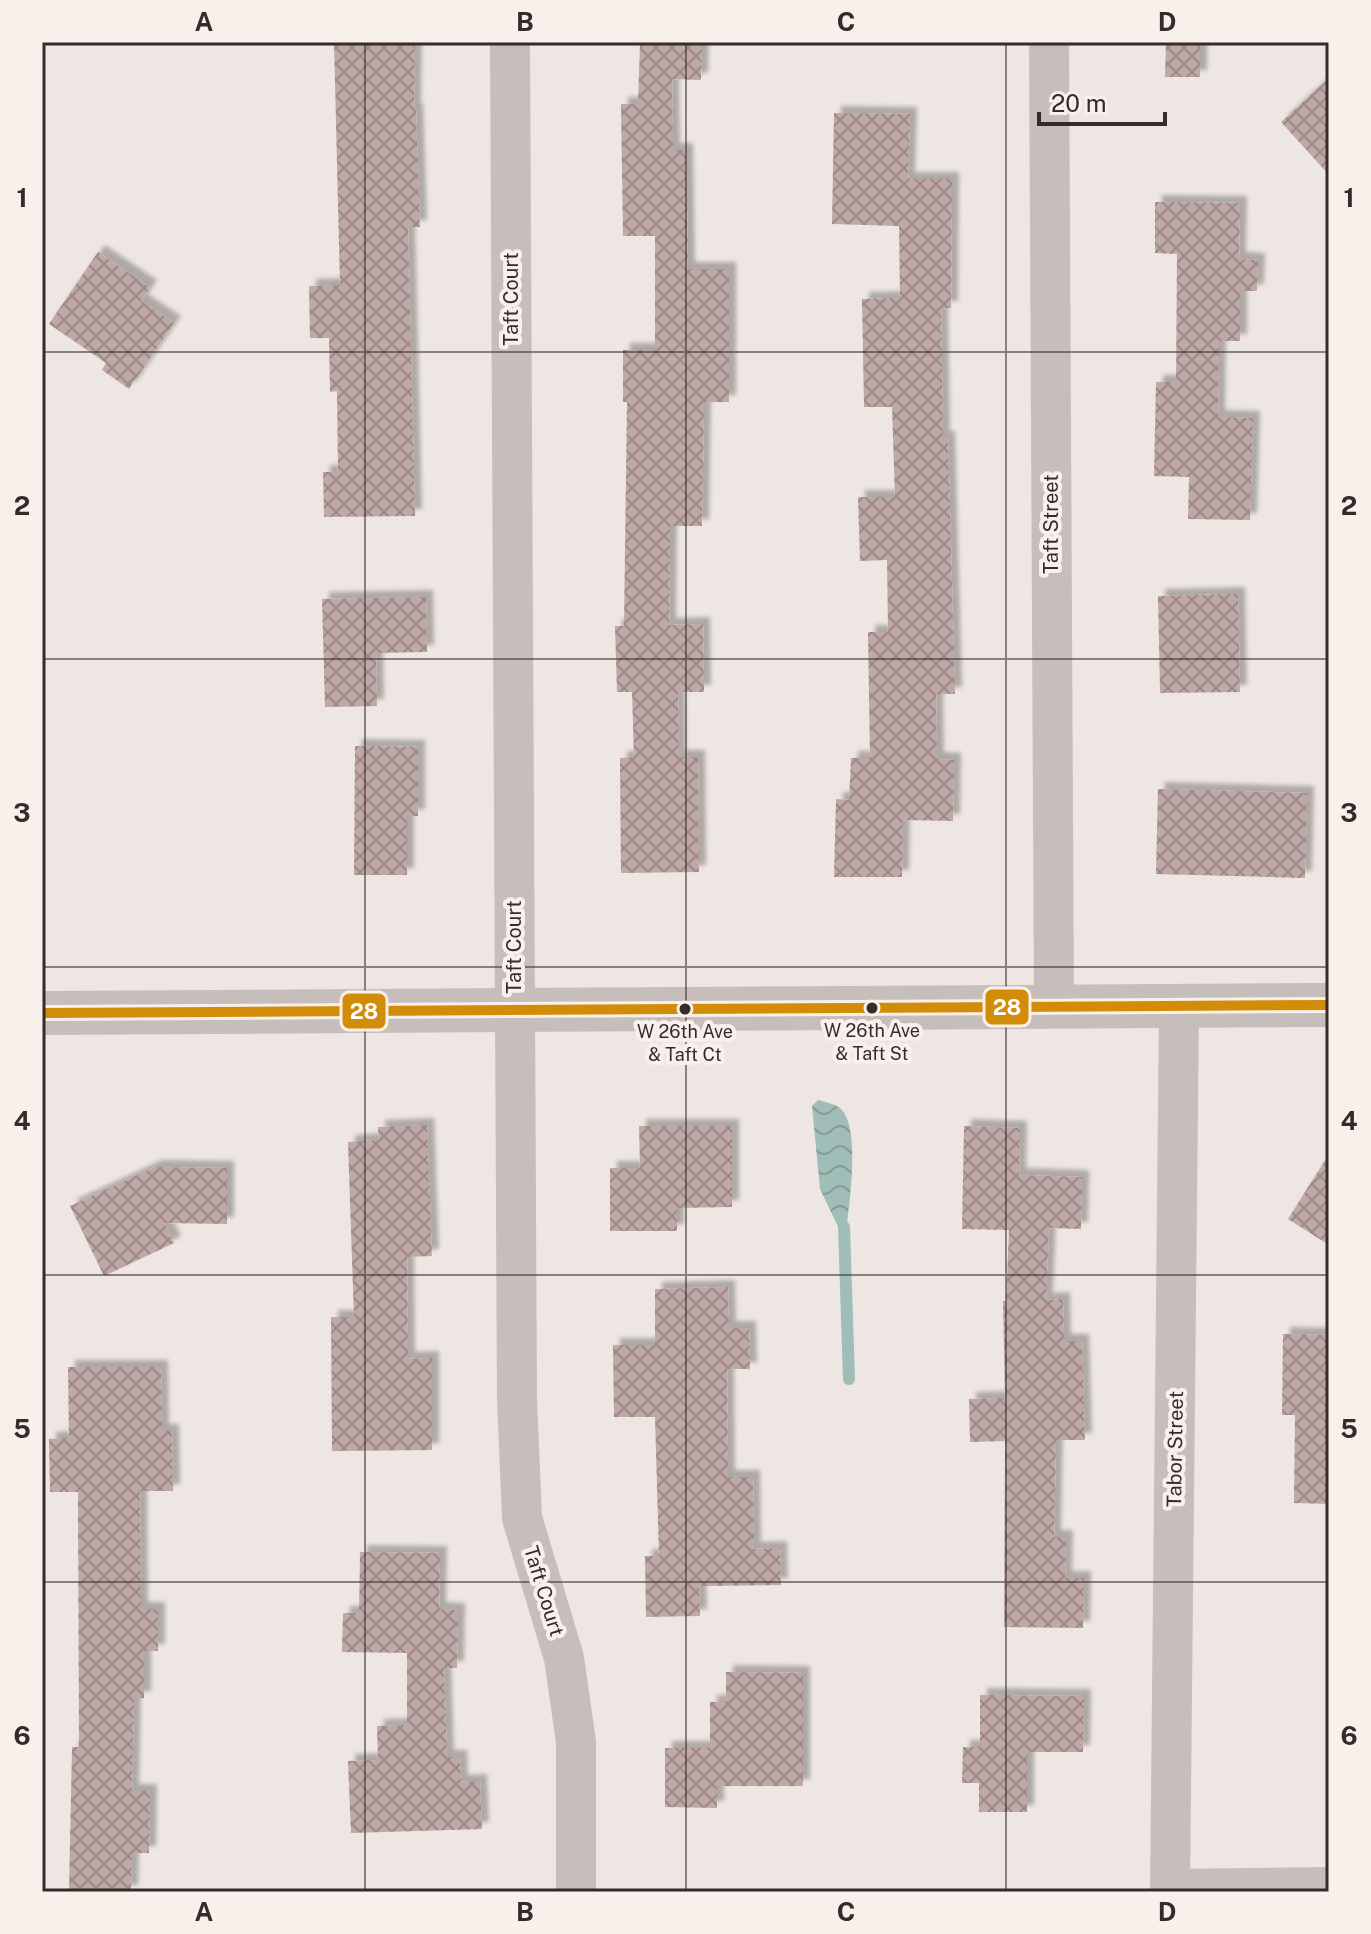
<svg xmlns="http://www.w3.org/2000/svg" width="1371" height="1934" viewBox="0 0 1371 1934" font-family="'Public Sans',sans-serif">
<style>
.water{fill:url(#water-waves)}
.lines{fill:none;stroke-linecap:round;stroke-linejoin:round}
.stream{stroke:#a1bdb7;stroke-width:12}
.building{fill:url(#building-cross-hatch);filter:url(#shadow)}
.minor{stroke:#c6bebb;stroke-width:40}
.tertiary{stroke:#c6bebb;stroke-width:44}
.bus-1-casing{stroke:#f9efeb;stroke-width:16}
.bus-1{stroke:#d18d08;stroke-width:10}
.grid{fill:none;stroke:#372b2a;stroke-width:2;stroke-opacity:0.55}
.bus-dot{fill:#372b2a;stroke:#f9efeb;stroke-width:3}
.labels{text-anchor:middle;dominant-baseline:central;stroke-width:8;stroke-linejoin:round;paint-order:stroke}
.bus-label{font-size:18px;fill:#372b2a;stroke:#f9efeb}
.street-label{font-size:20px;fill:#372b2a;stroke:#f9efeb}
.line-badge{stroke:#f9efeb;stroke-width:3}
.badge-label{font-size:22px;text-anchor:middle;font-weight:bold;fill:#fff}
.neatline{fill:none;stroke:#372b2a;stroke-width:3}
.grid-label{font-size:26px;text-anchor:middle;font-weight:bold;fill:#372b2a}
</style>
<defs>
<pattern id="water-waves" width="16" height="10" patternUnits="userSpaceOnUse" patternTransform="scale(2)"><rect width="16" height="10" fill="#a1bdb7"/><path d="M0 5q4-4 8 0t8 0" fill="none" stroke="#849a95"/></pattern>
<pattern id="building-cross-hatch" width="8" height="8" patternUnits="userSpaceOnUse" patternTransform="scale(2)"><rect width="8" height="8" fill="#bfa8a6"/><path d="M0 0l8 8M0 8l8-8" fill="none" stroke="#9c8987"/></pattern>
<filter id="shadow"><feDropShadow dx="7" dy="-7" stdDeviation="2" flood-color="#0004"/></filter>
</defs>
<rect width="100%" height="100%" fill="#ede6e3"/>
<path class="water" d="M818,1100C825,1102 836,1104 841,1109C862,1130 848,1213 845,1241L820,1189L812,1106Z"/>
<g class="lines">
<path class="stream" d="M844,1227L849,1379"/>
</g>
<path class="building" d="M334,42H415L414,110H416L420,227H408L415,516L324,517L323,472H338L337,391L330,392L329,338H310L309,286L340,285Z
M640,42H702L701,80L672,79L673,150H686L688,269H729V402H704L702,526H670L669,625L703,624L704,692H678L679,757H698L699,872L621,873L620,758L634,757L632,692H617L615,626H624L627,402H623V350H655V236H623L621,104H638Z
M1166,42H1200V77H1165Z
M1329,78V175L1281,122Z
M834,113L910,114L908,179H952L951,308H941L943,438H948L955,694H936L937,759L954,760L953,821L903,820L902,877H834L836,799L849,800L851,758H870L868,632H888L887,560L860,561L858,497H895L892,407H864L862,299L900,298L899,226L832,224Z
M1155,202L1240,203L1239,259L1258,260L1257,291H1240V341H1219L1218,417L1253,418L1250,520L1188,519L1189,477L1154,476L1156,382H1176L1177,254L1155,253Z
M98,252L150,287L141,301L174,323L129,389L102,370L106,363L49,324Z
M1238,594L1240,692L1160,693L1158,596Z
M426,597L427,652L376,653L377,706L325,707L322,599Z
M355,746L418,747V816H407V875H354Z
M1158,789L1307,793L1305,878L1156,874Z
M427,1125L432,1256L407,1257L408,1359L432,1358V1450L332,1451L331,1317H354L348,1142L379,1140L378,1127Z
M639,1126H732V1207L677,1208V1231H610V1168H640Z
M964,1126L1020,1128L1019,1175L1082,1177L1081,1229L1049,1228L1046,1300L1063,1299L1064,1341H1082L1085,1440H1056L1054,1537H1066L1065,1578H1084L1083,1628L1004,1627L1005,1441L970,1442L969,1399L1005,1398L1003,1301H1006L1009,1230L962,1229Z
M1329,1154V1245L1288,1219Z
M155,1167L227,1168V1224L164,1223L174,1243L104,1276L70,1206Z
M728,1287L729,1328H749L750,1369H727L728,1477H753L754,1549L780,1548L781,1585L699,1586L700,1616L646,1617L645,1556H659L655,1417H614L613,1345H655V1289Z
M1283,1334L1329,1335V1504L1294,1503L1295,1415H1282Z
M68,1367H161L162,1431H172L173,1491H140L141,1609H158V1651H144V1698H134L132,1791H150L149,1853H132L131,1892H69L72,1747H79L78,1492H50L49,1439L69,1438Z
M360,1552L440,1553L439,1609L458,1610L457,1668H444L447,1757H460L461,1782L480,1781L482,1829L351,1833L348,1761L378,1760L377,1726L407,1725V1653L342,1652L343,1613H359Z
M726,1672L803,1673V1786H717V1808L665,1807V1748H710V1702H726Z
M980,1695L1084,1696L1083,1752H1027V1812H979V1783H962L963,1747H980Z"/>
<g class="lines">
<path class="minor" d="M510,42L517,1399L522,1518L564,1658L576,1742V1892
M1049,42L1054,1006
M1170,1889L1329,1887
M1170,1892L1179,1006"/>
<path class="tertiary" d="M42,1013L1329,1005"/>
<defs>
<path id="bus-1" d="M42,1013L1329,1005"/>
</defs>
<use href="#bus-1" class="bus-1-casing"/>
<use href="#bus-1" class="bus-1"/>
</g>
<path class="grid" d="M365,42V1892M686,42V1892M1006,42V1892M42,352H1329M42,659H1329M42,967H1329M42,1275H1329M42,1582H1329"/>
<g class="bus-dot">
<circle cx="872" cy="1008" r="7"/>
<circle cx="685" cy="1009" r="7"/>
</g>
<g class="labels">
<g class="bus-label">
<text x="872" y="1030">W 26th Ave<tspan x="872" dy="23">&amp; Taft St</tspan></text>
<text x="685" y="1031">W 26th Ave<tspan x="685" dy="23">&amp; Taft Ct</tspan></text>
</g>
<g class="street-label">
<text transform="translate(511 299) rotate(-90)">Taft Court</text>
<text transform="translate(1051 524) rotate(-90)">Taft Street</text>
<text transform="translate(514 947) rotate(-90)">Taft Court</text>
<text transform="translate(1175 1449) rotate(-89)">Tabor Street</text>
<text transform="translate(544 1591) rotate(73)">Taft Court</text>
</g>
</g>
<g class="line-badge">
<rect x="984" y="988" width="46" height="38" rx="8" fill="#d18d08"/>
<rect x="341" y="992" width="46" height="38" rx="8" fill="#d18d08"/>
</g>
<g class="badge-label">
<text x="1007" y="1015">28</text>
<text x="364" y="1019">28</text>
</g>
<rect width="1371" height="1934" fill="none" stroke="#f9efeb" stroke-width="88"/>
<path d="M1039 112v12h126v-12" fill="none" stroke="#372b2a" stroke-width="4"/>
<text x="1051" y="112" font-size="24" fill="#372b2a" stroke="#f9efeb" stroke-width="6" paint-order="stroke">20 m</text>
<rect x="44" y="44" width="1283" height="1846" class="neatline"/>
<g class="grid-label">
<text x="204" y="31">A</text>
<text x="525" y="31">B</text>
<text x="846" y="31">C</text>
<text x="1167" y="31">D</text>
<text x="22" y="207">1</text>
<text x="1349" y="207">1</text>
<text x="22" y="515">2</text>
<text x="1349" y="515">2</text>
<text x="22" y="822">3</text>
<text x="1349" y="822">3</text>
<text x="22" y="1130">4</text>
<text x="1349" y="1130">4</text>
<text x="22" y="1438">5</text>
<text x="1349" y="1438">5</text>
<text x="22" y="1745">6</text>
<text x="1349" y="1745">6</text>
<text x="204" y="1921">A</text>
<text x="525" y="1921">B</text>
<text x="846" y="1921">C</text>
<text x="1167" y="1921">D</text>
</g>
</svg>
